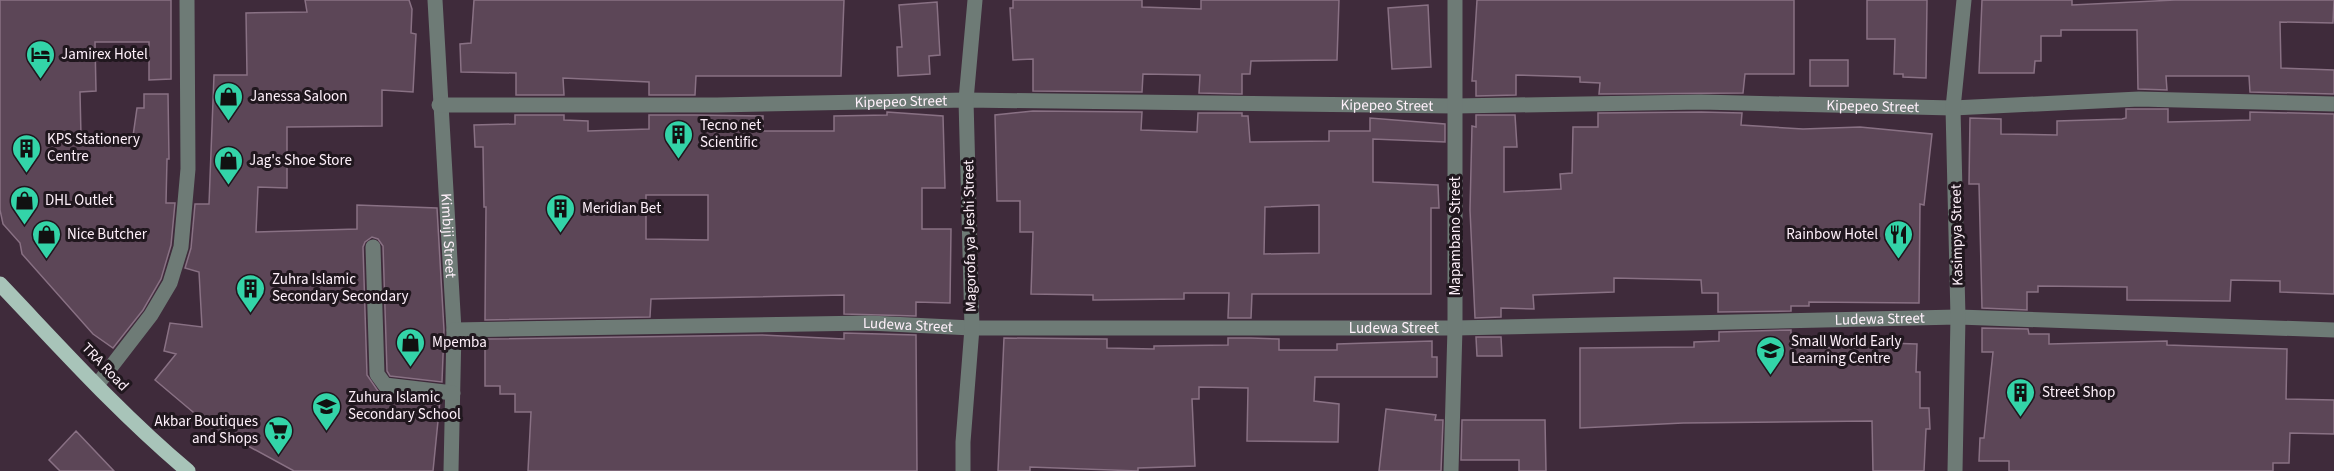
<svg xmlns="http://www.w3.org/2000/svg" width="2334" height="471" viewBox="0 0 2334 471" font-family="'Source Sans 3',sans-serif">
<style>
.building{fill:#5c4657;stroke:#897184;stroke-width:1.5;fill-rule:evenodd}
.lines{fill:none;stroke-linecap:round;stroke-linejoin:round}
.minor{stroke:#6e7b76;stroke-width:15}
.major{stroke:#a8c4b9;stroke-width:15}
.labels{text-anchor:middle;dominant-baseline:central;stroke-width:6;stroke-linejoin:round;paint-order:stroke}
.poi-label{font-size:15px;fill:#fef0fa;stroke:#20171e;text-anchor:start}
.street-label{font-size:15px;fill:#fef0fa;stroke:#20171e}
</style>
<rect width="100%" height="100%" fill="#3f2b3b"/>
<path class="building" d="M0,0H171V79L149,80V42H95L96,91L80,92L81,136L83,137L133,136L137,108H144V94H168L169,159H167L166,203H175L171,245L161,279L143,310L113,348L93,334L22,254L20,243L3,224L0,210Z
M305,0H409L412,9L411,33L416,34L413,92L382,90V126L287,127V188L258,187L256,232L357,229V205L437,208L444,330L442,382L390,376L387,371L383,246L378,239L372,237L365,242L363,247L367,375L380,394L440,401L433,471H294L228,435L225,439L155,380L176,354L164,351L170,323L202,327L199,272L185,268L191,248L195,204H209L214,75H247L246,13L307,12Z
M474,0H844L841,76H696L695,95H649V82L563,78L564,95H516V73L461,72L460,44L471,43Z
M1013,0H1142V7L1201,9V0H1339L1337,60L1251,61L1250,74H1242V94L1199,93L1200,75L1143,74L1142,92L1033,91V59L1013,60L1010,8H1013Z
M1477,0H1794V74H1745L1743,93L1599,94L1600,83L1580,82V77L1516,75V95L1476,96V81H1472Z
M1867,0H1927L1926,78L1903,77V74H1894L1895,39H1867Z
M1982,0H2072V5L2175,0H2334L2333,23L2280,22L2281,68L2334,70V94L2250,92L2249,76H2166L2167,90L2138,89L2137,30H2061V36H2041V61H2035L2034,73H1979Z
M937,2L940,55L929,56L930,74L898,76L897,47H902L899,5Z
M1428,5L1431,67L1392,69L1388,8Z
M1810,60H1848V86H1810Z
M2126,109H2168V122L2250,120V112L2334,114V294L2280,292V281L2231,280L2230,301L2127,300V287L2038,286V292H2027V310L1982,308L1979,184H1969L1970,118L2001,119V134L2057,135V121L2122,119L2126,118Z
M1033,111L1142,112L1141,130L1197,132L1198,113H1242V116H1248L1250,142L1329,141V131H1370V118L1445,124V142L1373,139V182L1438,185L1439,208H1431V294H1252L1251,318H1228L1229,293H1184V299L1093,300V295L1031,294L1033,232H1020V201H997L995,115ZM1319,205V253L1264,254L1265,207Z
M887,112L943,116L945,188H922V229H951L950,303L916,302V316L844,314V295L651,299L650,317L485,320L486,207H484L483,147H475L474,125L515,124V115H564V120L588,121V131L649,129V115H695L763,116V131H834V116L887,115ZM646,195H708V240L646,239Z
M1701,112L1742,113L1741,125L1803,129L1860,127L1932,134L1924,205L1920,204L1919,303L1809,302V306H1791V311L1718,312V293H1702L1701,280L1614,278V292L1533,295L1534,309L1501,308V317L1475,318L1470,210L1472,126L1476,127V115H1515L1517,147H1504V192L1561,189L1560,174L1572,173L1573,127H1598V113Z
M1982,328L2028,329L2029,334H2049V344L2167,341V345L2287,349L2286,399L2334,400V434L2290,433L2289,463H2273V471H2009V461H1979L1980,438H1984L1993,352H1982Z
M1791,330V348L1857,347V342L1917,344L1916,372H1920V408H1929L1930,429H1926L1924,471H1873L1872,421L1683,423L1580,428V348L1694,347V342L1719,341V332Z
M844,333L916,335L917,471H528L531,412H515V394H500V386H485V339L762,335L844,339Z
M1476,337H1501L1502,356H1477Z
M1004,338L1107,339V348L1154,349V346L1228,345V338H1251L1279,339V350H1337V344L1432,341V357H1437V377H1315L1314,401L1339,404L1338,442L1247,441L1248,388L1199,387V399H1192L1195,466L1138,468V471L1030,467V471H998Z
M1386,409L1436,415L1435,420H1443L1441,471H1379Z
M1462,420H1545L1546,471H1519V460H1461Z
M76,431L114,471H60L49,460Z"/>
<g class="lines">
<g class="minor">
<path id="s1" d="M435,0L454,330L451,471"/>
<path id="s2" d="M439,105H717L966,100L1455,106L1701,102L1953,108L2139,99L2334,104"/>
<path d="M373,247L377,374L385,385L453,393"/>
<path id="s3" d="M454,330L869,323L972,328H1455L1958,317L2334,330"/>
<path d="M97,385L151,315L170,283L181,247L188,169L187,0"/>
<path d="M963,471V442L972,328L966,100L975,0"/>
<path d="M1451,471L1455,328V0"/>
<path d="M1955,471L1958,317L1953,108L1964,0"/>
</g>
<path class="major" d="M0,284C61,348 120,414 188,471"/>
</g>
<defs>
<symbol id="hotel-pin" viewBox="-11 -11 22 30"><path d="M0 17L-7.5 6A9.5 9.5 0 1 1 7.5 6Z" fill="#33d4a8" stroke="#20171e"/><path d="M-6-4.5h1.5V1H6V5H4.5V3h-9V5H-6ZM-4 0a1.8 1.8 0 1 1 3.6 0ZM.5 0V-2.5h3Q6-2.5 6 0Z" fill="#111"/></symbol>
<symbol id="shop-pin" viewBox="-11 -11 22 30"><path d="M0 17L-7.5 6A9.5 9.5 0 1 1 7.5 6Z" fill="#33d4a8" stroke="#20171e"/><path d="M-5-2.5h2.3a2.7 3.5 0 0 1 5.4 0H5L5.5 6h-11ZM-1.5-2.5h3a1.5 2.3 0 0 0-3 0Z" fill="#111"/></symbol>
<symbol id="building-pin" viewBox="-11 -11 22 30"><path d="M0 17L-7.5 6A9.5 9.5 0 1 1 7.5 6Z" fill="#33d4a8" stroke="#20171e"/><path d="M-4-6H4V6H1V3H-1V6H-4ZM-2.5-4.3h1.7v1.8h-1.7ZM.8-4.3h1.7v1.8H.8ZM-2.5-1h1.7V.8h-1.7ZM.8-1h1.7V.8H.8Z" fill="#111"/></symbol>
<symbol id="restaurant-pin" viewBox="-11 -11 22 30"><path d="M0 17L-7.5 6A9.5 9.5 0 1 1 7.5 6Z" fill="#33d4a8" stroke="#20171e"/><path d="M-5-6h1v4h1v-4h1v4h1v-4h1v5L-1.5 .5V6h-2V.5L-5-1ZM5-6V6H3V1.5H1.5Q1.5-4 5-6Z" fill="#111"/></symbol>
<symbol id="school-pin" viewBox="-11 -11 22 30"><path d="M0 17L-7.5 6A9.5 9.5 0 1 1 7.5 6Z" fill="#33d4a8" stroke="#20171e"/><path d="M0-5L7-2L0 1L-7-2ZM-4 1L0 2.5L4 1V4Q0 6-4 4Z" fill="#111"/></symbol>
<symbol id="supermarket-pin" viewBox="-11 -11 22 30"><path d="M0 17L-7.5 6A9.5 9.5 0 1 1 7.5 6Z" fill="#33d4a8" stroke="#20171e"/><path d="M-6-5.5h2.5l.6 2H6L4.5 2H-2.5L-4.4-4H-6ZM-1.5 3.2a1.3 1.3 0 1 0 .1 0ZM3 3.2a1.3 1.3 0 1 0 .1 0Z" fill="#111"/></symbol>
</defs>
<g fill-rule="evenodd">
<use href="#hotel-pin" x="24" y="38" width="33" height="45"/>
<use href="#shop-pin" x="212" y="80" width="33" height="45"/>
<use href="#building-pin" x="662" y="118" width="33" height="45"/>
<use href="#building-pin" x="10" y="132" width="33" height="45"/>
<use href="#shop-pin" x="212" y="144" width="33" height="45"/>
<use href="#shop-pin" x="8" y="184" width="33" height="45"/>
<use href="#building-pin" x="544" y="192" width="33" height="45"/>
<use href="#shop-pin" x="30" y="218" width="33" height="45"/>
<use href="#restaurant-pin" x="1882" y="218" width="33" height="45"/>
<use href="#building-pin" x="234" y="272" width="33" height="45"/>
<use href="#shop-pin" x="394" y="326" width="33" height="45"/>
<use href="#school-pin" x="1754" y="334" width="33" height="45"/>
<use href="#building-pin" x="2004" y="376" width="33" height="45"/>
<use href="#school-pin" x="310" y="390" width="33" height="45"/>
<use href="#supermarket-pin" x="262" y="414" width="33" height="45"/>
</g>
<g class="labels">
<g class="poi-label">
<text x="61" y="54">Jamirex Hotel</text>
<text x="250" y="96">Janessa Saloon</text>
<text x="700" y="125">Tecno net<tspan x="700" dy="17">Scientific</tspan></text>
<text x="47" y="139">KPS Stationery<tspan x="47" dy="17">Centre</tspan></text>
<text x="249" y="160">Jag's Shoe Store</text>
<text x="45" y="200">DHL Outlet</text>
<text x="582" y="208">Meridian Bet</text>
<text x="67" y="234">Nice Butcher</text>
<text x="1878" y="234" text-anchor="end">Rainbow Hotel</text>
<text x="272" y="279">Zuhra Islamic<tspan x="272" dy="17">Secondary Secondary</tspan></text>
<text x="1791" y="341">Small World Early<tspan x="1791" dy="17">Learning Centre</tspan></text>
<text x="432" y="342">Mpemba</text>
<text x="2042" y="392">Street Shop</text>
<text x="348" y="397">Zuhura Islamic<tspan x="348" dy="17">Secondary School</tspan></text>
<text x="258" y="421" text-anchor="end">Akbar Boutiques<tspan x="258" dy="17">and Shops</tspan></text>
</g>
<g class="street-label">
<text stroke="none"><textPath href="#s2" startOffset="462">Kipepeo Street</textPath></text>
<text stroke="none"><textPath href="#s2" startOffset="948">Kipepeo Street</textPath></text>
<text stroke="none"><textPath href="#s2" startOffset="1434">Kipepeo Street</textPath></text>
<text stroke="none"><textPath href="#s1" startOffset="236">Kimbiji Street</textPath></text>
<text transform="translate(1957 235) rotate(-91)">Kasimpya Street</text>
<text transform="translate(970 236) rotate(-91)">Magorofa ya Jeshi Street</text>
<text transform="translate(1455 236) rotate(-90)">Mapambano Street</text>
<text stroke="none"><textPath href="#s3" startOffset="1426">Ludewa Street</textPath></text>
<text stroke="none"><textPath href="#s3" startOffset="454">Ludewa Street</textPath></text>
<text stroke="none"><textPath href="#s3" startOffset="940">Ludewa Street</textPath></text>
<text transform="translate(105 367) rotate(46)">TRA Road</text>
</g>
</g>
</svg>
